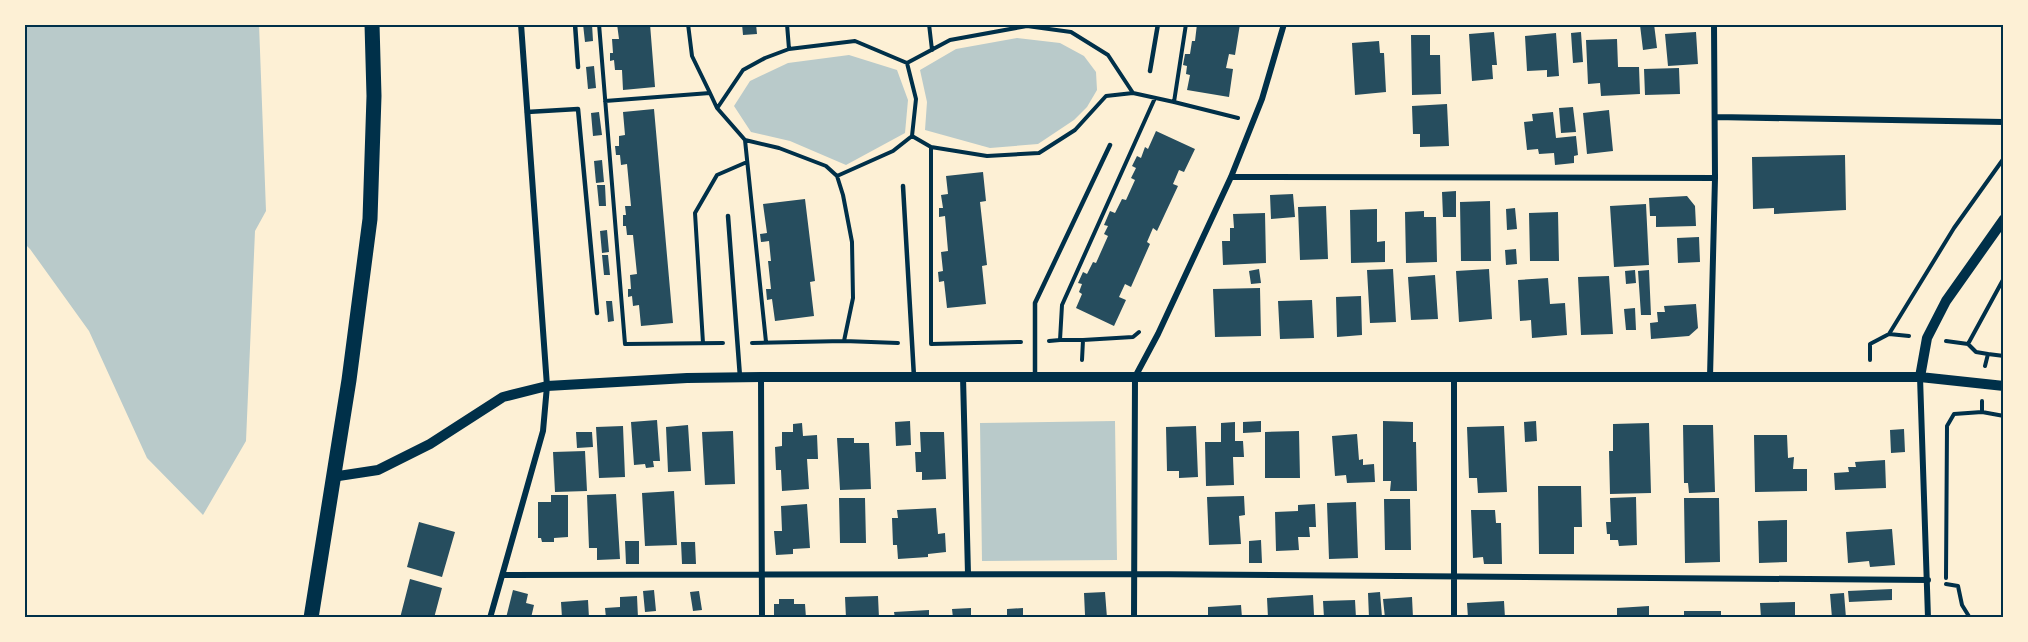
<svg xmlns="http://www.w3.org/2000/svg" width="2028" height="642" viewBox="0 0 2028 642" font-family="Cabin,sans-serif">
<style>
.green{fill:#b9caca}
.building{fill:#264d5e}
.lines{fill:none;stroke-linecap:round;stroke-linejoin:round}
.path{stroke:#003049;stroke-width:4}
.service{stroke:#003049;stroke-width:4.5}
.minor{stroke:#003049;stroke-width:6}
.tertiary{stroke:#003049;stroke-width:10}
.primary{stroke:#003049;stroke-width:15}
.neatline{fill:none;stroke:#003049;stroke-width:2}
</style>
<rect width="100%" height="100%" fill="#fdf0d5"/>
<path class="green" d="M24,24H259L266,211L255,231L246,441L203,515L147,458L89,331L30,249L24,243Z
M1017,38L1060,43L1084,56L1096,72L1097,90L1087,107L1074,120L1038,144L990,148L925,130L927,102L920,70L956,49Z
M849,55L897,70L908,100L905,133L846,165L790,141L751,132L734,106L750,81L788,63Z
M1115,421L1117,560L982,561L980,423Z"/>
<path class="building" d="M583,24H592L593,41L585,42Z
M617,24H650L655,87L623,90L622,70H615L614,60L610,61V53H613L612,39H619Z
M742,24H756L757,34L743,35Z
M1197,24H1240L1235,55L1229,54L1226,68L1233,69L1229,97L1187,90L1190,75L1186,74L1187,66L1183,65L1185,54H1190L1192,41H1195Z
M1654,24L1657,48L1643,50L1640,25Z
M1494,32L1497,65H1492L1493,79L1472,81L1469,34Z
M1581,32L1583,62L1573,63L1571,33Z
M1696,32L1698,64L1668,66L1665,34Z
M1556,33L1559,76L1547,77V70L1527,71L1525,36Z
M1411,35H1430V55H1440L1441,94L1412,95Z
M1617,39L1618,67H1639L1640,94L1601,96L1600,83L1588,84L1586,40Z
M1379,41L1380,53H1384L1386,92L1355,95L1352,43Z
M594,66L596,88L588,89L586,67Z
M1679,68L1680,94L1645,95L1644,69Z
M1447,104L1449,146L1420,147V134H1413L1412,106Z
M1573,107L1576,132L1561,133L1559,108Z
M654,109L673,323L641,326L639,305L633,306L632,296L628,297V289H631L630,275L637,274L633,235H627L626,226H623V215H626L625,206H631L627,164L621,165L620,155H616L615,146H619V136L625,135L623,112Z
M1609,110L1613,151L1587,154L1583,113Z
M599,112L602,135L593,136L591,113Z
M1553,112L1556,138L1576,136L1578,155L1574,156V163L1555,165L1554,153L1539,154L1538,149L1527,150L1524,122L1533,121L1532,114Z
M1156,131L1195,149L1184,172L1179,170L1173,184L1178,186L1157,231L1153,228L1147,242L1150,244L1131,287L1125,284L1119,297L1126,300L1114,326L1076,308L1082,294L1079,292L1082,284L1078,283L1083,272L1087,274L1093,262L1096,263L1108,236L1104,234L1108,226L1104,225L1110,211L1115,213L1122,199L1126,200L1135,180L1131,178L1136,168L1132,166L1137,156L1141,158L1145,147L1148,149Z
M1845,155L1846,210L1774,214V208L1753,209L1752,157Z
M602,160L604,182L596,183L594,161Z
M983,172L986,201L980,202L987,265L982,266L986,304L947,308L944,281L939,282L938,272L943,271L941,252L948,251L945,216L939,217V208H943L941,195L948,194L946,176Z
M597,185H605L606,206H599Z
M1456,191V217H1443L1442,192Z
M1293,194L1295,217L1271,219L1270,195Z
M1687,196L1695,206L1696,226L1656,227V216H1650L1649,198Z
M805,199L815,281L810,282L814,316L775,321L772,299L767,300L766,289H771L768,261H771L769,241L761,242L760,234L767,233L763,204Z
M1490,201L1491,261H1461L1460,202Z
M1646,204L1649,265L1614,267L1610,206Z
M1326,206L1328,259L1300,260L1298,207Z
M1515,208L1517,229L1507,230L1506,209Z
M1377,209V242L1385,241V262L1351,263L1350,210Z
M1424,211V217H1436L1437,262L1406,263L1405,212Z
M1558,212L1559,261H1530L1529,213Z
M1265,213L1266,263L1223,265L1222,241H1230V228H1234L1233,214Z
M607,230L609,252L602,253L600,231Z
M1699,237L1700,262L1678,263L1677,238Z
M1516,249L1517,264L1506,265L1505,250Z
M602,255H608L610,275H604Z
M1259,269L1261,283L1251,284L1249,271Z
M1393,269L1396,322L1370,323L1367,270Z
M1489,269L1492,319L1459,322L1456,271Z
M1635,270L1636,283L1626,284L1625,271Z
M1649,270L1651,315H1641L1638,271Z
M1435,275L1438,319L1411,320L1408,277Z
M1609,276L1613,334L1581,335L1578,277Z
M1548,278L1550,304L1565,303L1567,335L1532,338L1531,320L1520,321L1518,280Z
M1260,288L1261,336L1215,337L1213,289Z
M1361,296L1362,335L1337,337L1336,297Z
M1312,300L1314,338L1280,339L1278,301Z
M606,301H612L614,321L608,322Z
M1696,304L1698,328L1689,336L1651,339L1650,323L1658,322L1657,312H1665L1664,306Z
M1635,308L1636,330H1626L1624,309Z
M657,420L660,461H653L654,467L646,468L645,464L634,465L631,422Z
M910,421L911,445L896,446L895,422Z
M1261,421V432L1243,433V422Z
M1383,421L1413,422V442H1416L1417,491H1390L1391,481H1383Z
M1536,421L1537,441L1525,442L1524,422Z
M1235,422V441H1243L1244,457H1233L1234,485L1206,486L1205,442H1221V423Z
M802,423L803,436L817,435L818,459H807L809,489L782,491L781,470H776L775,447L782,446V432H793V424Z
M1649,423L1651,493L1610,494L1609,451H1613V424Z
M688,425L691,471L668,472L666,427Z
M1683,425H1713L1715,492L1689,493L1688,483H1684Z
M623,426L625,477L599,478L596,427Z
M1196,426L1198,477L1179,478V471H1167L1166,427Z
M1504,426L1507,492L1478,493L1477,478H1469L1467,427Z
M1904,429L1905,452L1891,453L1890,430Z
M733,431L735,484L705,485L702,432Z
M1299,431L1300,478H1265V432Z
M576,432H592L593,447L577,448Z
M920,432H944L946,479L922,480V472H916L915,452H921Z
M1357,434L1359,460L1363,459V465L1374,464L1375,482L1347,483L1346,475L1335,476L1332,436Z
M1754,435H1787L1788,458L1794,457L1793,469H1807V491L1755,492Z
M837,438H854V443H869L871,489L840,490Z
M585,451L587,491L555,492L553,452Z
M1885,460L1886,488L1835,490L1834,473L1849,472L1848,467H1856L1855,462Z
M1538,486H1581L1582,527H1574V554H1539Z
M674,491L677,545L645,546L642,493Z
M616,494L620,559L597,560V548H589L587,495Z
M551,495H568V537L554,538V542H542L541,538H538V502H551Z
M1244,496L1245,515L1239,516L1241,544L1209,545L1207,497Z
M1636,497L1637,545L1619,546L1618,540H1610V534H1607L1606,522H1611L1610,498Z
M839,498H865L866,543H840Z
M1684,498H1719L1720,562L1685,563Z
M1384,499H1410L1411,550H1385Z
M1356,502L1358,558L1329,559L1327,503Z
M807,504L810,548L793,549V554L776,555L774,531H782L781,506Z
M1315,504L1316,527H1309L1310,537H1298L1299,550L1276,551L1275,512L1298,511V505Z
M936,508L938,534L945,533L946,552L928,554V557L898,559L897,545H893L892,518H898L897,510Z
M1471,510H1495L1496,523H1501L1502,564H1484L1483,557L1473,558Z
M1787,520V562L1759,563L1758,521Z
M419,522L455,532L442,577L407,567Z
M1892,529L1895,565L1870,567L1869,561L1848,563L1846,532Z
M1261,540L1262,563H1249V541Z
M625,541H639V564H626Z
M681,542H695L696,564H682Z
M410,579L442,588L434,618H400Z
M1892,589V600L1849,602L1848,591Z
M513,590L528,594L526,603L534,605L531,618H506Z
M654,590L656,611L645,612L643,591Z
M699,591L702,610L693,611L690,592Z
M1105,592L1107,618H1072V616L1085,615L1084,593Z
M1380,592L1382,617L1369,618L1368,593Z
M1844,593L1846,618H1832L1830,594Z
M1313,595L1314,615L1295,618H1268L1267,598Z
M637,596L638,618H606L605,608L620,607V597Z
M878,596L879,618H846L845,597Z
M1412,597L1413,618H1385L1383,599Z
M779,599H794V604H805L806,618H774V604H779Z
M588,600L589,618H562L561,602Z
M1355,600L1356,618H1324L1323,601Z
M1504,601L1505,618H1468L1467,603Z
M1795,602V618H1761L1760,603Z
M1241,605L1242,618H1208V607Z
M1649,606V618H1617V608Z
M971,608V618H953L952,609Z
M1023,608V618H1007V609Z
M929,610V618H895L894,612Z
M1684,611H1721V618H1684Z"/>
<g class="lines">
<path class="path" d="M599,24L625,344L723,343
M688,24L692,56L710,93L717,108L745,140L779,148L826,166L837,176L843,195L852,242L853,298L844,341L752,343
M787,24L789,49
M929,24L932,50
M907,63L950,40L1027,26L1071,32L1108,55L1133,93
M605,101L710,93
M1174,102L1238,118
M718,107L743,70L765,58L789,49L855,41L907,63L916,99L912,136L893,151L837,176
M912,136L931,147L987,156L1039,153L1075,130L1106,96L1133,93L1174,102L1186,24
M745,140L766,342
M931,147V344L1021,342
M1889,334L1909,336
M1083,340L1133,337L1139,332
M844,341L898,343
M1049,341L1060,340
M1946,341L1968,344L1976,352L1988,354L1985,366
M703,343L695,213L717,175L747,162
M1968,344L2004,278
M1988,354L2004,356
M1082,360L1083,340H1060L1062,305L1155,98
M1870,360V344L1889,334L1954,228L2004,158
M1982,401V412L2004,416
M1946,578L1947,426L1954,414L1982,412
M1946,584L1958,586L1962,605L1970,618"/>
<path class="service" d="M575,24L578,67
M1150,71L1158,24
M527,112L578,109L597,313
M903,186L914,377
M728,216L740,377
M1035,377V303L1110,145"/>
<path class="minor" d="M1715,117L2004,122
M1231,177L1715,178L1714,24
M1454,376V618
M761,377L762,618
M963,377L968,574
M1710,377L1715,178
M1920,377L1928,618
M503,575L1134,574L1928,580
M490,618L543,431L547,386L521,24
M1134,618L1135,377L1158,334L1231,177L1262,99L1284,24"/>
<path class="tertiary" d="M1920,377L2004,386
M332,477L378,470L430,444L503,397L547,386L687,378L761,377H1920L1927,338L1946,301L2004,219"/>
<path class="primary" d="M311,618L349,380L370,219L374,96L372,24"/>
</g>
<rect width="2028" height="642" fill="none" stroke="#fdf0d5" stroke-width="51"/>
<rect x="26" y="26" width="1976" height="590" class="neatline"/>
</svg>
